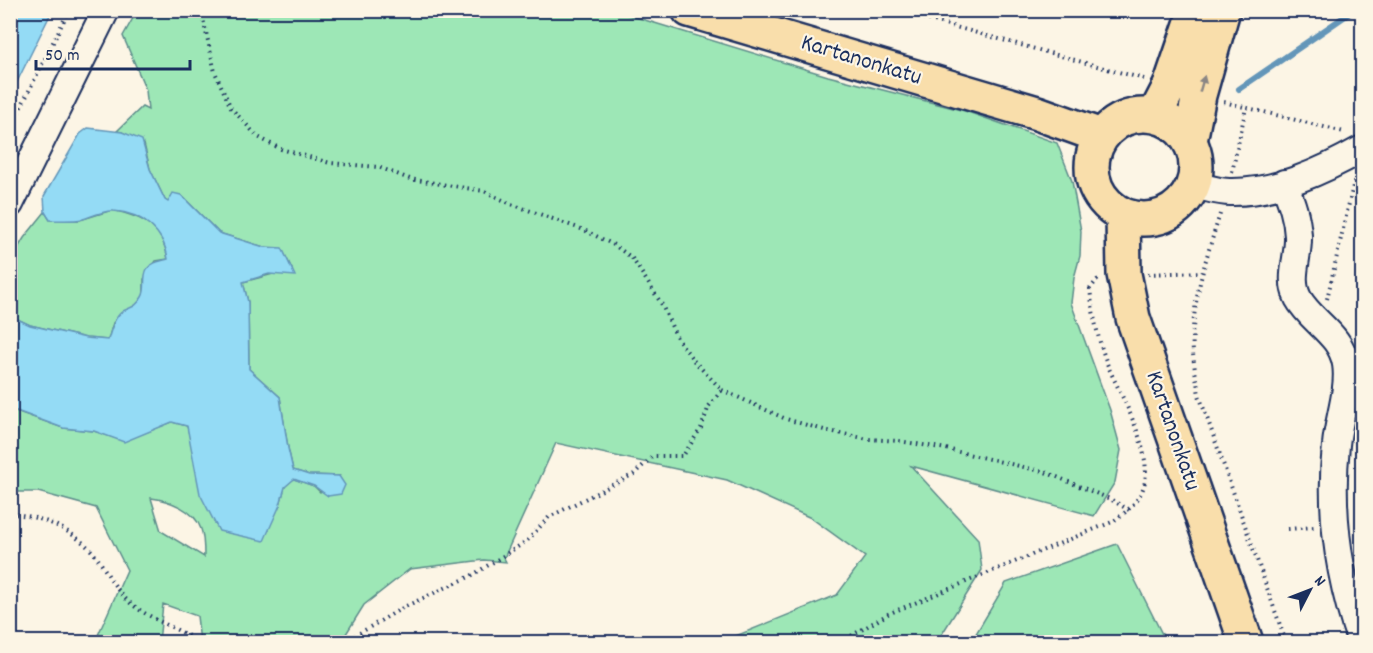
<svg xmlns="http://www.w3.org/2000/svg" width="1373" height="653" viewBox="0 0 1373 653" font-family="Dekko,sans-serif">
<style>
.green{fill:#9de7b6;stroke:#5c8b8a;stroke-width:1.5;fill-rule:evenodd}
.water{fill:#94dbf5;stroke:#6496b9;stroke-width:1.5}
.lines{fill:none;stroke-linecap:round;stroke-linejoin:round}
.stream{stroke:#6496b9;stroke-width:6}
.minor-casing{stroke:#1b2f5e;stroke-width:30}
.major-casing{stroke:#1b2f5e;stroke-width:38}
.highway-casing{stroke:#1b2f5e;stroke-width:38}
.path{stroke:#1b2f5e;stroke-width:4;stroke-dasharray:1.5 4.5;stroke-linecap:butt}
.minor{stroke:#fcf5e5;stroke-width:26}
.major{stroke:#f9deab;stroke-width:33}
.highway{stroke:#f9deab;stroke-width:33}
.oneway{fill:#8a8684}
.labels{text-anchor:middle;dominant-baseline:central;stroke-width:4.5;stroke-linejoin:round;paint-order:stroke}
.street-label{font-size:24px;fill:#1b2f5e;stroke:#fcf5e5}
</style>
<rect width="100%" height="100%" fill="#fcf5e5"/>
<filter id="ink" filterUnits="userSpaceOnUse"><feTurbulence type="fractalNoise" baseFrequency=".0167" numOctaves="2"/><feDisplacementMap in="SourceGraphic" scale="12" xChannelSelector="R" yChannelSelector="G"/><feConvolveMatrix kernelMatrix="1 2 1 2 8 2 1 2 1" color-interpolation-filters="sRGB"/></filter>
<g filter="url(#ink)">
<path class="green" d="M612,10L828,76L965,111L1057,143L1072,181L1081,231L1080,256L1074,278L1071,303L1110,410L1121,450L1115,482L1094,516L911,466L978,539L982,570L937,642H721L837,595L865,557L811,518L727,480L556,443L504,558L506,562L484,560L410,569L364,605L341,642H200L197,616L163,604L159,642L98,635L127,570L96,508L38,492H11L10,409L63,428L94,431L124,441L172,422L187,426L192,446L280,505L285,486L294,479L314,486L320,492L339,476L309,475L293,470L288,448L280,397L249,369L248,302L243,282L292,269L282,249L264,247L219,233L181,195L168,202L165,200L150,169L144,144L122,132L117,131L142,107L148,110L146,90L123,36L137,11ZM151,498C169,500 195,510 201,529C204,537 204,548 204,557L161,531Z
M112,210C143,217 162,225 168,259L156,261L144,279V295L135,308L123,312L113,323L108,340L86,338L30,325L11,316L10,261L24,238L45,212L50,220H80Z
M1117,544L1166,642H971L1006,583Z"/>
<path class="water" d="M11,10L52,11L11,94L10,11Z
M88,128L122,132L142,140L150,169L165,200L168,202L173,193L181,195L219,233L264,247L282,248L295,276L269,274L243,282L248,302L249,369L280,397L288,448L293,470L309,475L339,476L345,485L341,494L328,496L314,486L294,479L285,487L280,505L264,541L219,531L200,494L187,426L172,422L124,442L94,431L63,428L11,409V316L30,325L86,338L108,340C111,330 114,317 123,311C133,306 135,308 142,297C147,289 142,278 147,269C152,262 161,261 168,259C164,231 142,213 114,211C104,210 92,216 83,219C72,221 61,220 50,220L45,212L44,196L80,134Z"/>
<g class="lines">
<path class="stream" d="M1239,89L1354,10"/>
<defs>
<path id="minor" d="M1284,183C1291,201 1297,216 1298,236C1299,257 1288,278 1298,298C1311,322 1341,334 1346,364C1350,389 1338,420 1336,445C1329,512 1339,579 1361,642
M1193,185C1205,187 1218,192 1230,192C1276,193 1323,171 1362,149
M10,204L106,10"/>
<path id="major" d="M689,10L1037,113L1101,136
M1092 167a52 52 0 1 1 104 0a52 52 0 1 1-104 0Z
M1123,215L1124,274L1133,318L1246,642"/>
<path id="highway" d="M1155,115L1170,86L1196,10
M1190,141L1199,95L1223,10"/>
</defs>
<use href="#minor" class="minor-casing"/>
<use href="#major" class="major-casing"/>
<use href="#highway" class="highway-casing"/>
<path class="path" d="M201,10L215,72L231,108L258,137L281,149L330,163L378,167L410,179L484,191L511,204L584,230L614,245L632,258L661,303L677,338L694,361L722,390L709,406L701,428L683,456H653L634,474L549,517L527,541L471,576L406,606L344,642
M894,10L1144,79
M1224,102L1344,132
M10,129L69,10
M1232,172L1246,108
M1220,214C1206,259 1190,305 1193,353C1194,367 1197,381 1199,395L1286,642
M1148,274L1202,272
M1327,299L1355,177
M722,390L786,419L824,430L868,439L899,441L946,449L1045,472L1110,499L1129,510
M10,514C42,515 80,533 98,559C107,572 115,589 127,600C146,618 176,627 198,642
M1288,529L1314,527
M841,642L888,614L1112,522C1124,514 1134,506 1141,493C1159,459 1121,397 1108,366C1098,341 1093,315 1090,289L1097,280L1099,279"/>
<use href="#minor" class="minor"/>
<use href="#major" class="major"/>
<use href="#highway" class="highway"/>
</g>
<defs><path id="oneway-solid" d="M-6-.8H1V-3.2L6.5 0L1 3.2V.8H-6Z" transform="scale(1.5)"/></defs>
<use class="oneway" href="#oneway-solid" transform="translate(1202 84) rotate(-74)"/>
</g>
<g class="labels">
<g class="street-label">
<text transform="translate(861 61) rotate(17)">Kartanonkatu</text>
<text transform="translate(1172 431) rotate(71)">Kartanonkatu</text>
</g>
</g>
<rect width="1373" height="653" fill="none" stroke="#fcf5e5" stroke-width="36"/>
<rect x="18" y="18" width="1337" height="617" fill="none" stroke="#1b2f5e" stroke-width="2" filter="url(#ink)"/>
<g transform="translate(1310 590) rotate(48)" stroke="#fcf5e5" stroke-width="4.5" paint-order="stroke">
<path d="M0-4.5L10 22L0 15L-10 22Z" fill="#1b2f5e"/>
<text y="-9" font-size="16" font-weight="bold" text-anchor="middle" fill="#1b2f5e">N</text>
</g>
<path d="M36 60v9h154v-9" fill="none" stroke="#1b2f5e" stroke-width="3"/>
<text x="45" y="60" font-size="18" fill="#1b2f5e" stroke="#fcf5e5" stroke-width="4.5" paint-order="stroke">50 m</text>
</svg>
